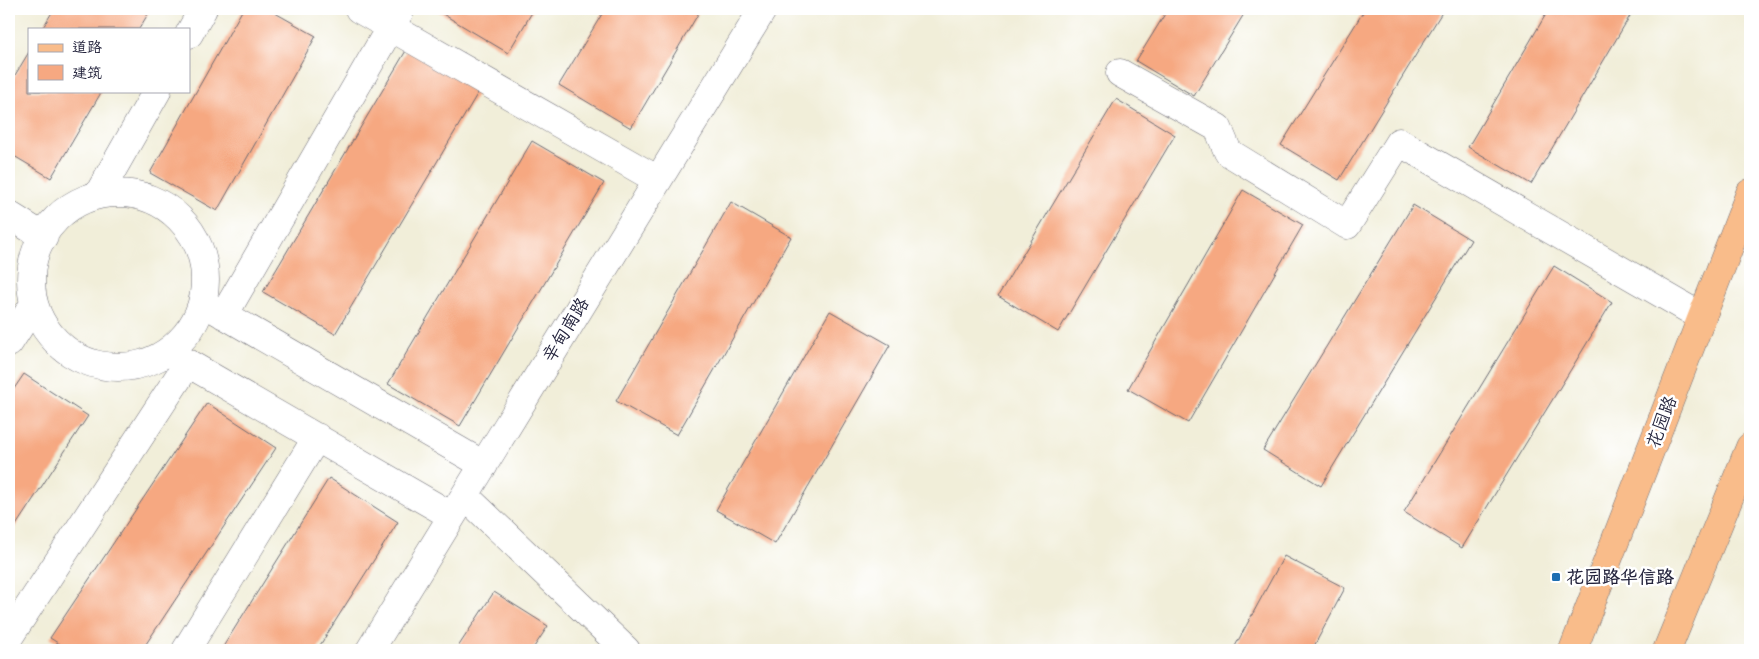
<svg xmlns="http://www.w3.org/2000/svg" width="1759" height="659" viewBox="0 0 1759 659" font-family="'Balsamiq Sans','LXGW WenKai TC',sans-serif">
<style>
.building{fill:#f6a881}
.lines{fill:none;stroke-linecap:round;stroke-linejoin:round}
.minor-casing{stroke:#6a6972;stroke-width:29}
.major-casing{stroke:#6a6972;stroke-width:29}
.minor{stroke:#fff;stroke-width:28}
.major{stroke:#f9bc8a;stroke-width:28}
.poi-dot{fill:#1f6fb2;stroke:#fff;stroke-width:2}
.labels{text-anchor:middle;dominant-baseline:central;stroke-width:5;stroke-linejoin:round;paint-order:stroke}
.street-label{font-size:18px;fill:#22223b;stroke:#fff}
.poi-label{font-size:18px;font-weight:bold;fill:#22223b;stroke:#fff;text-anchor:start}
</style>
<rect width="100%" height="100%" fill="#fff"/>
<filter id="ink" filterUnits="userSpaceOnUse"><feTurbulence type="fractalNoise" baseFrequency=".02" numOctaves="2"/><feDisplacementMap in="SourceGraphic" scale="10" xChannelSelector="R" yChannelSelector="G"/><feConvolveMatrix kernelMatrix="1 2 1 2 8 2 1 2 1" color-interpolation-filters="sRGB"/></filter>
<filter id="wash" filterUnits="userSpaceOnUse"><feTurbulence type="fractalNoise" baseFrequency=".0096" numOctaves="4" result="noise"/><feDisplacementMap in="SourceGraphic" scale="20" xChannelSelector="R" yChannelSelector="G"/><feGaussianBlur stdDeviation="1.12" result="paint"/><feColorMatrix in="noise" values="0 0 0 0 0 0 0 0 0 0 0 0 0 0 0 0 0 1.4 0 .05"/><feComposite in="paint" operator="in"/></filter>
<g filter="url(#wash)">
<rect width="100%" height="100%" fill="#f1eed9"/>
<g id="blocks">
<path class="building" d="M54,9H151L139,29H42Z
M243,9H268L316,36L217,211L150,173Z
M437,9H534L508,53L436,10Z
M605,9H701L631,128L559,85Z
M1168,9H1247L1194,96L1136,61Z
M1365,9H1444L1339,180L1281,145Z
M1549,9H1634L1531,184L1468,147Z
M407,49L479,91L335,334L263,292Z
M29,52V91H102L51,178L9,153V85Z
M1116,99L1175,135L1058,332L998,296Z
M532,141L604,183L460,426L388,384Z
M1243,190L1303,225L1188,423L1128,389Z
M731,202L791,237L677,435L616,401Z
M1413,205L1471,240L1321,486L1263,450Z
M1554,266L1612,302L1462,548L1404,512Z
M830,311L890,345L775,544L716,510Z
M24,374L88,416L9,536V396Z
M207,403L276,448L142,650H69L50,638Z
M329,478L398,522L317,650H221Z
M1284,556L1345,588L1312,650H1233Z
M494,592L548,626L532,650H456Z"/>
</g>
</g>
<g filter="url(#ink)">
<use href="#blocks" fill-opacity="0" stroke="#6a6972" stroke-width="1"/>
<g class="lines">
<defs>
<path id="minor" d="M359,9L658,180
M189,34L203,9
M1120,73L1218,128L1228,152L1347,225L1399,142L1702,317
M31 280a87 87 0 1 1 174 0a87 87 0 1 1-174 0Z
M98,195L157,91
M9,215L44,237
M209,306L484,465
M224,315L401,9
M9,343L34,304
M172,354L452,516
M465,496L626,650
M9,637L188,363
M186,650L317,437
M370,650L763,9"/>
<path id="major" d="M1573,650L1750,193
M1667,650L1750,447"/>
</defs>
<use href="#minor" class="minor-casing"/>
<use href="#major" class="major-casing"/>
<use href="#minor" class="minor"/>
<use href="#major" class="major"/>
</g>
</g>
<rect class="poi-dot" x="1551" y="572" width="10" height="10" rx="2.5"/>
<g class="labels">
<g class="street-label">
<text transform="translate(566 330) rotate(-59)">辛甸南路</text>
<text transform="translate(1662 422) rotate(-69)">花园路</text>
</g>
<g class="poi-label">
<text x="1566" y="577">花园路华信路</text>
</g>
</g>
<rect width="1759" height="659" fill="none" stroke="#fff" stroke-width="30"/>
<rect x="28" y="28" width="162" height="65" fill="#ffffff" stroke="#a7a7b1"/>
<rect x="38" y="44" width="25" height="8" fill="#f9bc8a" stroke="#a7a7b1"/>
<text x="72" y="52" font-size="15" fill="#22223b">道路</text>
<rect x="38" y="65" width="25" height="15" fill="#f6a881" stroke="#a7a7b1"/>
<text x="72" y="78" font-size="15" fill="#22223b">建筑</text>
</svg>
